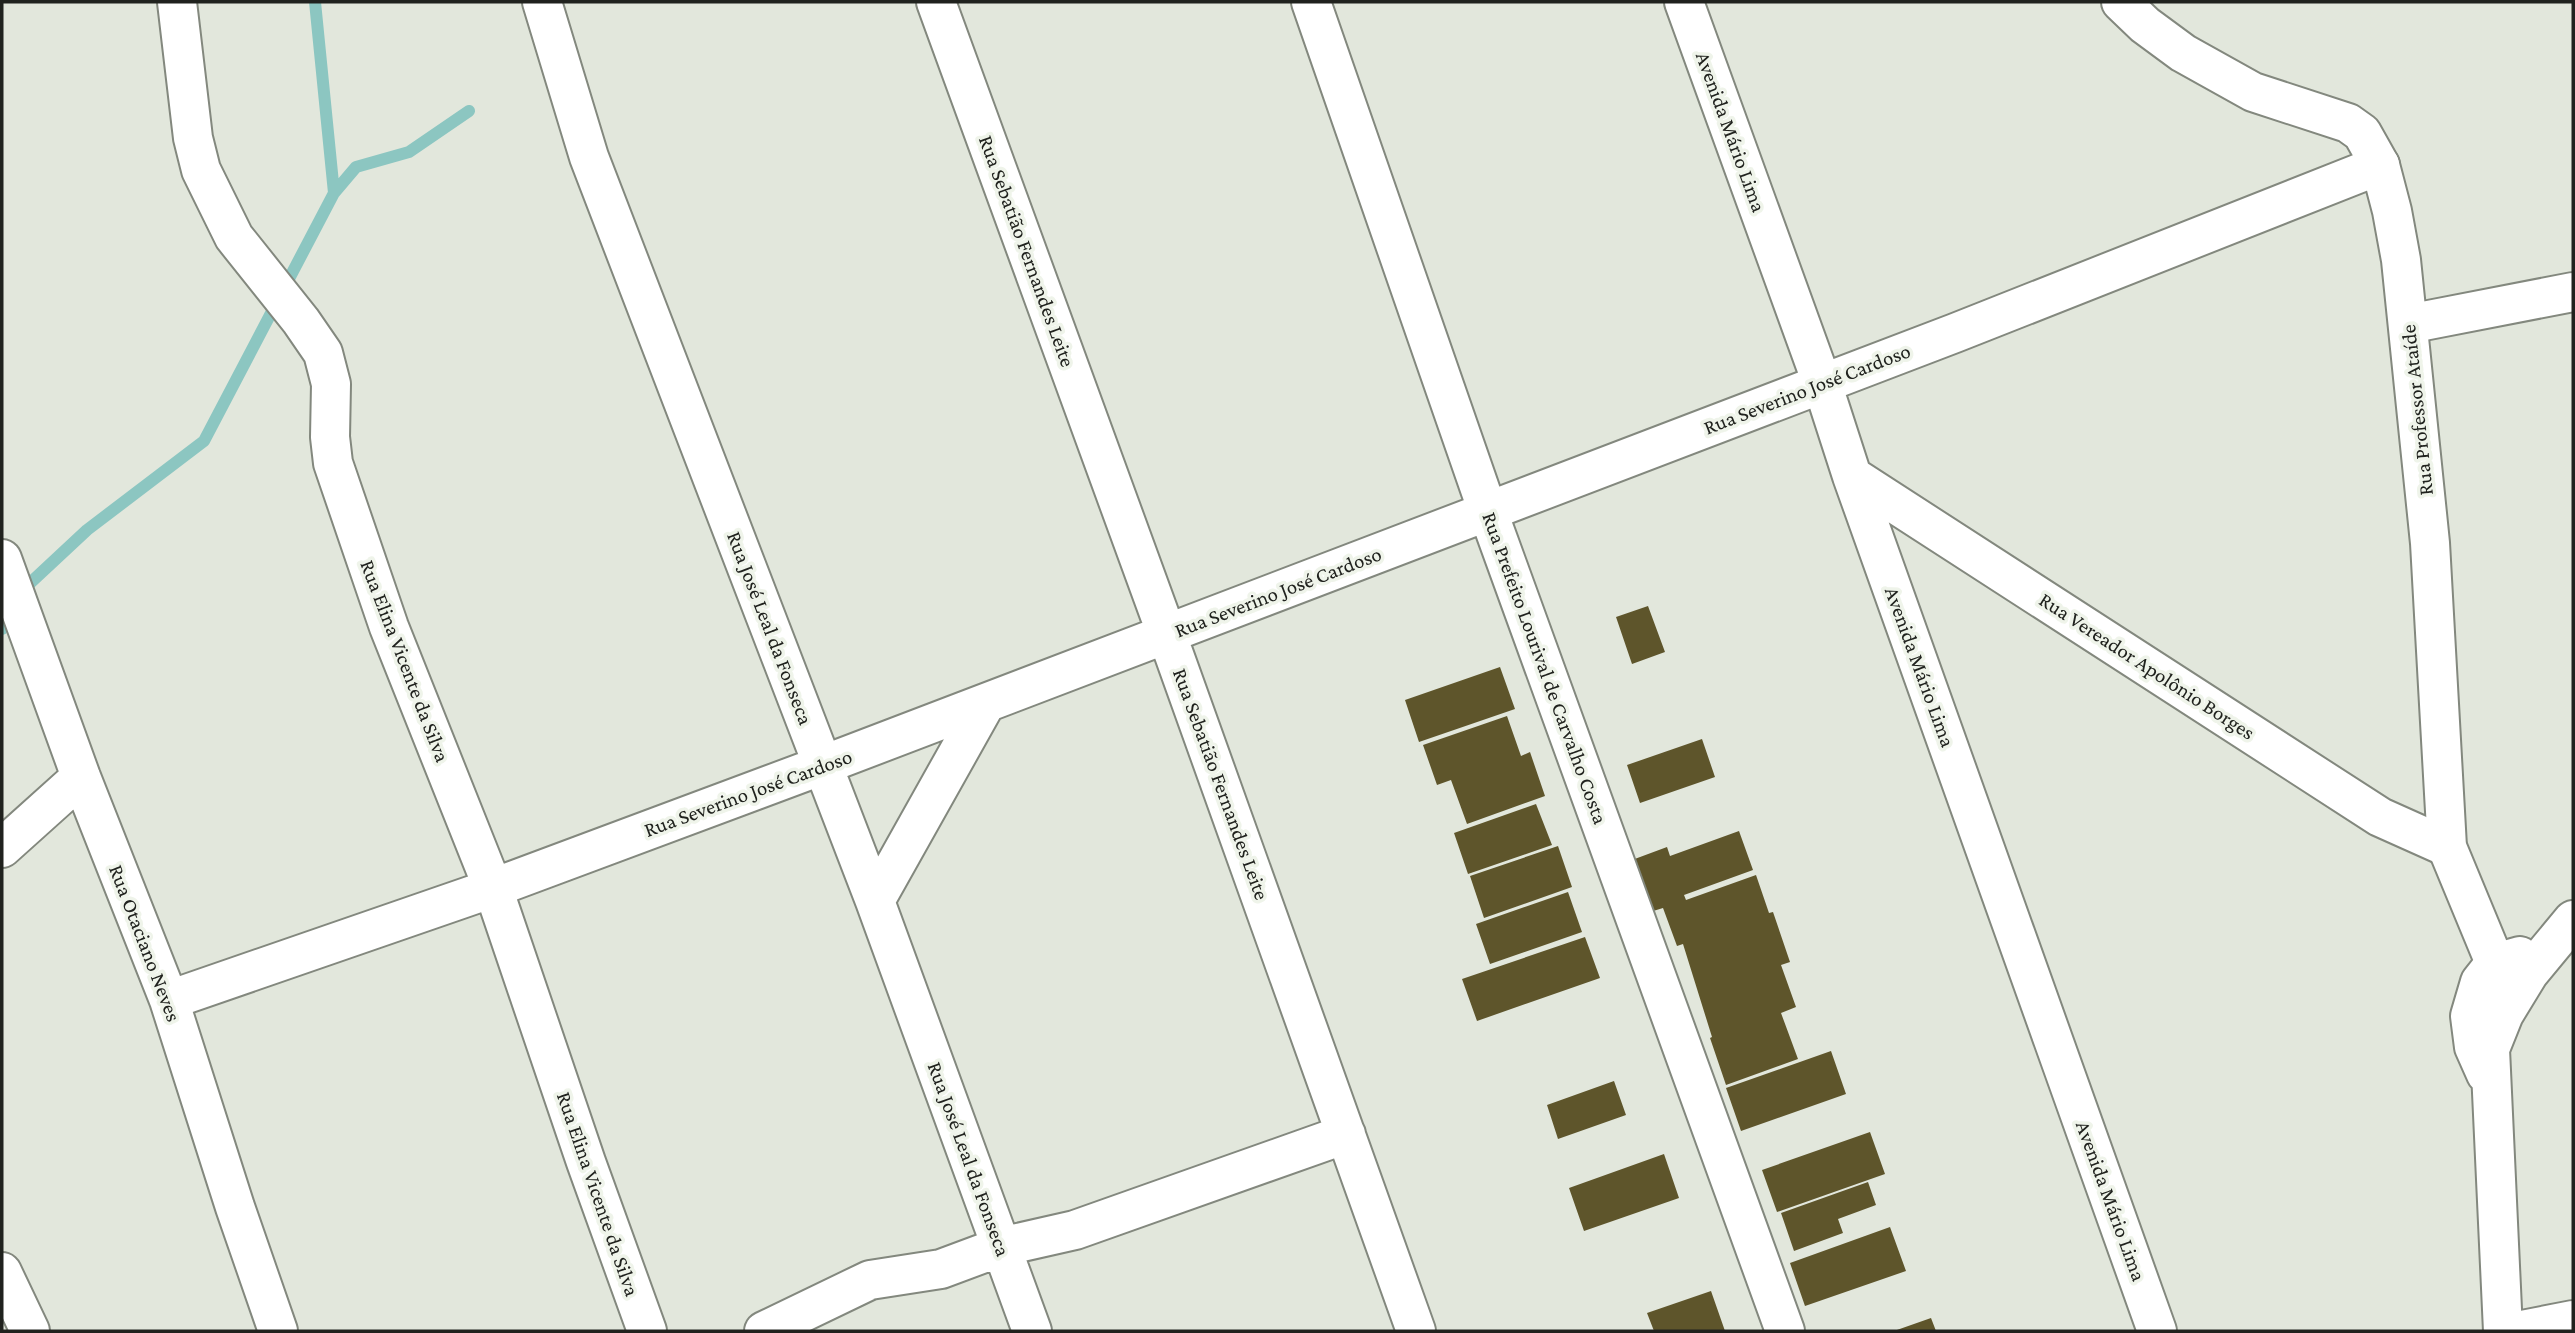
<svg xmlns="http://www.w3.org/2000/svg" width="2575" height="1333" viewBox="0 0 2575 1333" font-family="'Crimson Pro',serif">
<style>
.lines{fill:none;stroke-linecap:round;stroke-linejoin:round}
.stream{stroke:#8cc6c1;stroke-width:12}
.building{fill:#5e552b}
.street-casing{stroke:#83887e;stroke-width:42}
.secondary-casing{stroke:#83887e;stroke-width:42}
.street{stroke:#fff;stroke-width:38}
.secondary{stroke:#fff;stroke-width:38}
.labels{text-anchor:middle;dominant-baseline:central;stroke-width:7;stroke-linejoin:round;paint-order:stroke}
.street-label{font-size:21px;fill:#20221e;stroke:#eff4ea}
</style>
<rect width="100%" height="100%" fill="#e2e7dc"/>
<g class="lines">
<path class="stream" d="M334,193L356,167L409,152L469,111
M28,585L87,530L204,441L334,193L315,2
M2,629L10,611"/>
</g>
<path class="building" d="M1648,606L1665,652L1632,664L1616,617Z
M1500,667L1515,709L1419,742L1405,700Z
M1507,716L1521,756L1530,752L1545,796L1467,824L1451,780L1437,785L1423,745Z
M1702,739L1715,777L1640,803L1627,765Z
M1536,804L1552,845L1468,874L1454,833Z
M1739,831L1753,870L1684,895L1686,900L1756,875L1769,913L1773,912L1790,962L1781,965L1796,1007L1781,1013L1798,1059L1726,1085L1710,1038L1712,1037L1683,944L1677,946L1663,908L1650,912L1632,860L1667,847L1670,856Z
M1558,846L1572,887L1484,918L1470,876Z
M1568,892L1582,932L1490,964L1476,924Z
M1585,937L1600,978L1477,1021L1462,979Z
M1831,1051L1846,1094L1741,1131L1726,1088Z
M1614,1081L1626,1115L1558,1139L1547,1105Z
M1870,1132L1885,1174L1777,1212L1762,1170Z
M1664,1154L1679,1198L1584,1231L1569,1188Z
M1868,1182L1876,1205L1838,1219L1843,1233L1794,1251L1781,1213Z
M1890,1227L1906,1271L1805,1306L1790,1263Z
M1711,1291L1725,1331H1654L1647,1313Z
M1931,1318L1936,1331H1894Z"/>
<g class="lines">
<defs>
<path id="street" d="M177,2L193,138L201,170L234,237L301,321L323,353L331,384L330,437L333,463L389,627L493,888L586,1162L647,1331
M542,2L589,157L875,901L1032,1331
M936,2L1167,635L1416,1331
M1311,2L1488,512L1785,1331
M1684,2L1822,383L1852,476L2157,1331
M2408,324L2573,292
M1852,476L2380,817L2447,847
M2,559L81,777L169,1000L235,1207L278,1331
M2,848L81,777
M875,901L986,703
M169,1000L493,888L823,765L1955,333L2380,165
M2,1272L30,1331
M764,1331L870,1280L941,1269L1000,1247L1075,1230L1346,1134
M2517,1331L2573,1320"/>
<path id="secondary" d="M2121,2L2145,25L2183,53L2253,92L2348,123L2362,133L2380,165L2392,211L2401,260L2430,543L2447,847L2495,963
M2486,1074L2474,1047L2470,1016L2480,982L2495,963L2520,956
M2503,1331L2490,1049L2504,1014L2529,973L2573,920"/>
</defs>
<use href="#street" class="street-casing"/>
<use href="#secondary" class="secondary-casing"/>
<use href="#street" class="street"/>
<use href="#secondary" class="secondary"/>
</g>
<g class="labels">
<g class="street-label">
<text transform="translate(1731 132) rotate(70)">Avenida Mário Lima</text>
<text transform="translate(1027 251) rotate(70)">Rua Sebatião Fernandes Leite</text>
<text transform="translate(1807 389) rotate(-21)">Rua Severino José Cardoso</text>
<text transform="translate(2417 410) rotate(-96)">Rua Professor Ataíde</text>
<text transform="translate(1278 592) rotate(-21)">Rua Severino José Cardoso</text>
<text transform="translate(770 628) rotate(69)">Rua José Leal da Fonseca</text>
<text transform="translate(405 661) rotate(69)">Rua Elina Vicente da Silva</text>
<text transform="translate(2147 666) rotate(33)">Rua Vereador Apolônio Borges</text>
<text transform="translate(1920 667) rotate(70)">Avenida Mário Lima</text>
<text transform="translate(1545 668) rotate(70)">Rua Prefeito Lourival de Carvalho Costa</text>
<text transform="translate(1221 784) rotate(70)">Rua Sebatião Fernandes Leite</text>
<text transform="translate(748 793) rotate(-20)">Rua Severino José Cardoso</text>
<text transform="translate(145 943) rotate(69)">Rua Otaciano Neves</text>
<text transform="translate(969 1159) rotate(70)">Rua José Leal da Fonseca</text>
<text transform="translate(598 1194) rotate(71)">Rua Elina Vicente da Silva</text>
<text transform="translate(2111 1201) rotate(70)">Avenida Mário Lima</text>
</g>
</g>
<rect width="2575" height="1333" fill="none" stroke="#20221e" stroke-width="7"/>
</svg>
